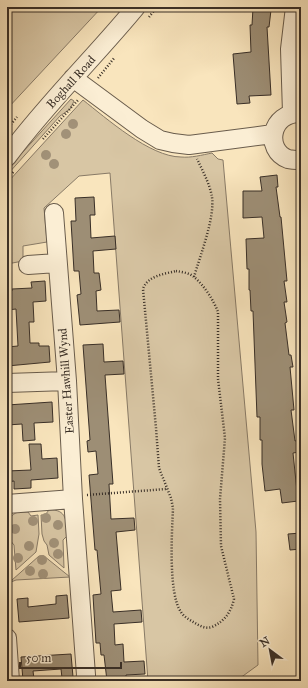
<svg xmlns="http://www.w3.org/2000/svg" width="308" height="688" viewBox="0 0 308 688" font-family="'IM FELL Great Primer',serif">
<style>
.green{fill:#d8c6a4;stroke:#887a66}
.building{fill:#9d8e75;stroke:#392f27}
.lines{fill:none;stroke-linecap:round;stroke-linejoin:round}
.minor-casing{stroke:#695c4c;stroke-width:20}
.path{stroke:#392f27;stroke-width:2.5;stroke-dasharray:1 2;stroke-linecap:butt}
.minor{stroke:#fbeed4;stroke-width:18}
.tree{fill:#a19178}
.labels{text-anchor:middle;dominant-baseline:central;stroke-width:3;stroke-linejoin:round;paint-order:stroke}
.street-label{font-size:12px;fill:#392f27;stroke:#fbeed4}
</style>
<rect width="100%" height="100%" fill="#f9e5bd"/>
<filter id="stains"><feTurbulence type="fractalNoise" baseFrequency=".005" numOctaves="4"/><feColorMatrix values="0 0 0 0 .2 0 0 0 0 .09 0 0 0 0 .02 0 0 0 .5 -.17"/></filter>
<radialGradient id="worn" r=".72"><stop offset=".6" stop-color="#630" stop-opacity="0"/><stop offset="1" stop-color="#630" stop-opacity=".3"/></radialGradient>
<path class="green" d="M7,7H102L7,109Z
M71,99L74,101L70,109L60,116L7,175V169L12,164Z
M83,100C106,118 150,157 181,157C191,158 202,155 212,153L218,159L223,160L256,532L258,665L236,681H148L110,173L79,176L44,208L47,242L23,246V261L7,264V183Z
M49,510C67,509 66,521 68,535L63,540L64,568L49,555L47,545L44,541L42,534L41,515H45Z
M18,512H28L31,516L38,515L39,534L36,552L16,570L14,545L9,539C8,528 5,517 18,512Z
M39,556H44L70,577L16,580L11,582L12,580Z"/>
<path class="building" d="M253,8L271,10L269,27H267L271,95L249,96L250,103L237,104L233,54L251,52L250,25H252Z
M277,175L278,187H276L280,217H281L287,281H284L287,302H284L287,322L285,323L289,355H291L293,367H290L294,410H291L295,441L298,440L299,452L293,453L298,501L282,503L280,489L265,491L262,464V440H260V417H257L253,311H251L250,290H249V269H247L246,239L264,238L262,217L243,218V191H262L260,177Z
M94,197L95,215H90L91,238L115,236L116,249L93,251L94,273H99L101,290L96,291L97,311L119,310L120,322L80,325L77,295L81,294L79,271H74L71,221H76L75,198Z
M45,281L46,301L33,302L34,322H29L30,343H39V346H49L50,362L7,366V347L18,346L16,309L7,310V291H12V289L32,288L31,282Z
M103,344L104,362L123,361L124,374L105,375L113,484H109L111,519L134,518L135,530L116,532L121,590L111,591L113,612L141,610L142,622L114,624L115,645L123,644L124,662L144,661L145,674L126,675V681H107L104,655H101L100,643H96L94,612L93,595L101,594L97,550H95L89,475L98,474L96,451L88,452L87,441L90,440L83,345Z
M52,402L53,422L34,423L35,440L23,441L22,424L7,425V405Z
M29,444H41L42,459L57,458L58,478L31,480V488L14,489V481L7,482V471L31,470Z
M301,533V549L290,550L288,534Z
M67,595L69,618L19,622L17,599L28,598V607L56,604V596Z
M71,654L73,677L62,678L61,669L33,671L34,679L23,680L21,657Z"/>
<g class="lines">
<defs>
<path id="minor" d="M73,78L142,129L160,140L173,143L189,145L273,134
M292,113L290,49L295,7
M301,113C270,112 264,150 288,159C292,160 297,160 301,160
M7,157C46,104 94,58 136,7
M54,213L67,381L73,499L86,675L85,681
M28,265L57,263
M7,383L67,381
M7,504L73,499
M7,638L10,681"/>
</defs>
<use href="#minor" class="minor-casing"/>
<path class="path" d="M149,17L157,7
M98,78L115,57
M7,129L17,117
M43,139L78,100
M7,180L14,171
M176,271C182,272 190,273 194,277C204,285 214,301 218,312V379L225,438L220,499L221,546L234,599C231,612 225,621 212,627C206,629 200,626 195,623C190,620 184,617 181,612C168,594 172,531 173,508L171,498L159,468L156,428L143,289C147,276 164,274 176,271Z
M194,277C200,256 215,218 212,197C210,185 203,171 197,159
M87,495L166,489"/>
<use href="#minor" class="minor"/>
</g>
<g class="tree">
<circle cx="73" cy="124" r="5"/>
<circle cx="66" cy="134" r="5"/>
<circle cx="46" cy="155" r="5"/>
<circle cx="54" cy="164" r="5"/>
<circle cx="46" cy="518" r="5"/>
<circle cx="33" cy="521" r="5"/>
<circle cx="58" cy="525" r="5"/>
<circle cx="15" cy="529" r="5"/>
<circle cx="54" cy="543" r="5"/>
<circle cx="29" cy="546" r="5"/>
<circle cx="58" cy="554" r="5"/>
<circle cx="18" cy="558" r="5"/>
<circle cx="42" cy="560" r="5"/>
<circle cx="30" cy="571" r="5"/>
<circle cx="43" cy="574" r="5"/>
</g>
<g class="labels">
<g class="street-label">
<text transform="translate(71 82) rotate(-48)">Boghall Road</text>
<text transform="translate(66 381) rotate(-94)">Easter Hawhill Wynd</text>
</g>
</g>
<rect width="308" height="688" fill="none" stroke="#f9e5bd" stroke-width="24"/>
<rect x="8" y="8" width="292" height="672" fill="none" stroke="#392f27" stroke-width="2"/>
<rect x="12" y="12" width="284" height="664" fill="none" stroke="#392f27"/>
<g transform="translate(270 650) rotate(328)" stroke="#fbeed4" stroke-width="3" paint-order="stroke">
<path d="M0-3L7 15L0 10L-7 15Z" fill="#392f27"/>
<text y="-6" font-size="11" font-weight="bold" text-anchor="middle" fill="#392f27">N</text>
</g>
<path d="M20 662v6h101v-6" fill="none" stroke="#392f27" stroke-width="2"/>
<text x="26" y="662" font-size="12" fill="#392f27" stroke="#fbeed4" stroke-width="3" paint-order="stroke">50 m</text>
<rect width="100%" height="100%" filter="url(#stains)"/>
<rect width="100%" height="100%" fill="url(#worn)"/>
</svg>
